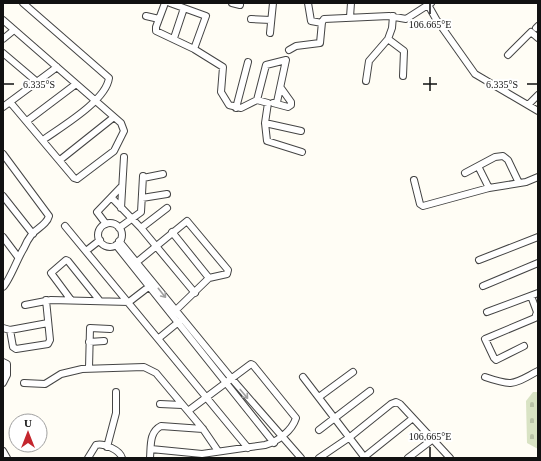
<svg xmlns="http://www.w3.org/2000/svg" width="541" height="461" viewBox="0 0 541 461" font-family="Georgia,serif">
<style>
.cemetery{fill:url(#cemetery-stones)}
.lines{fill:none;stroke-linecap:round;stroke-linejoin:round}
.minor-casing{stroke:#444;stroke-width:8}
.minor{stroke:#fff;stroke-width:6}
.oneway{stroke:#a0a0a0}
.ticks{fill:none;stroke:#111;stroke-width:1.5}
.ticks-label{font-size:10px;text-anchor:middle;fill:#111;stroke:#fff;stroke-width:4;stroke-linejoin:round;paint-order:stroke}
</style>
<defs>
<pattern id="cemetery-stones" width="16" height="16" patternUnits="userSpaceOnUse"><rect width="16" height="16" fill="#d9e3c4"/><path d="M2 7V4a2 2 0 0 1 4 0v3zM10 15v-3a2 2 0 0 1 4 0v3z" fill="#b9c2a7"/></pattern>
</defs>
<rect width="100%" height="100%" fill="#fffdf5"/>
<path class="cemetery" d="M533,392H538V449L527,443L526,401Z"/>
<g class="lines">
<defs>
<path id="minor" d="M23,3L109,78C106,101 61,127 43,140
M165,3L156,27V31L194,49L223,67L221,92L229,105L241,108L257,100L268,103L265,123L267,141L302,152
M170,3L206,16L194,49
M232,3L240,5
M308,3L311,21L322,23
M427,3L436,19L475,74L538,111
M146,16L159,19
M393,16L392,28L388,39L404,51L403,76
M350,17L351,3
M251,19L271,20
M3,20L121,123L124,131L114,151L77,179L74,178L10,102
M536,28L538,26
M270,33L273,3
M174,38L184,8
M3,39L14,30
M289,50L296,46L320,43L322,22L324,19L389,16L406,19L431,3
M3,53L36,81
M508,55L531,32L538,38
M366,81L369,61L388,39
M257,100L266,65L286,60L277,102
M273,103L288,107L291,105V102L281,88
M528,105L538,95
M3,107L57,67
M236,108L248,62
M27,121L76,84
M265,123L301,131
M3,154L49,216C47,224 38,228 32,234C29,238 26,243 24,248C18,257 9,282 3,287
M60,160L114,117
M478,166L489,188
M465,173L495,157L503,156L508,160L519,183
M143,178L163,174
M414,180L420,204L423,206L489,188L526,182L538,177
M3,196L33,234
M112,198L141,228L195,293
M142,198L167,194
M121,208L124,157
M98 235a12 12 0 1 1 24 0a12 12 0 1 1-24 0Z
M106,224L97,212L121,187
M65,226L248,448
M119,228L141,212L143,176
M141,228L167,208
M172,232L209,278
M3,237L18,257
M119,241L232,379L301,458
M116,245L274,443
M86,251L100,240
M479,260L538,237
M137,262L187,221L228,270L227,274L209,278L176,310
M483,286L538,263
M71,300L51,273L66,260L68,261L100,301
M25,305L51,300L129,302L151,285
M487,312L538,293
M3,328L10,330L48,323
M10,330L13,347L16,349L48,344L50,340L46,300
M159,338L181,320
M89,342L104,341
M524,346L496,360L494,358L485,339L535,318L537,312L531,296
M3,362L7,364V375L3,383
M89,368L90,328L110,329
M303,377L365,458
M485,377C514,387 513,384 538,371
M24,383L45,384L61,374L82,369L144,367L156,373L203,429L218,451
M319,397L353,372
M160,404L182,405
M319,430L370,391
M107,447L116,413V392
M151,449L202,454L265,445C277,442 292,431 296,418L253,365L251,364L188,411
M3,451L7,458
M88,458L96,445C104,443 120,450 122,458
M150,458C151,446 149,432 161,426L203,429
M319,458L350,437L391,404L396,402L400,404L450,458
M363,458L413,418
M408,458L433,439"/>
</defs>
<use href="#minor" class="minor-casing"/>
<use href="#minor" class="minor"/>
</g>
<defs><path id="oneway-shaft" d="M-6 0H5M1.5-3L5.5 0L1.5 3" fill="none" stroke-width="1.6" stroke-linecap="round" stroke-linejoin="round"/></defs>
<g class="oneway">
<use href="#oneway-shaft" transform="translate(162 293) rotate(51)"/>
<use href="#oneway-shaft" transform="translate(244 394) rotate(50)"/>
</g>
<path class="ticks" d="M430,4V14M430,77V91M4,84H14M423,84H437M527,84H537M430,447V457"/>
<g class="ticks-label">
<text x="430" y="28">106.665°E</text>
<text x="39" y="88">6.335°S</text>
<text x="502" y="88">6.335°S</text>
<text x="430" y="440">106.665°E</text>
</g>
<rect width="541" height="461" fill="none" stroke="#111111" stroke-width="8"/>
<g transform="translate(28 433)"><circle r="19" fill="#ffffff" stroke="#a0a0a0"/>
<path d="M0-3L7 15L0 10L-7 15Z" fill="#c4262e"/>
<text y="-6" font-size="11" font-weight="bold" text-anchor="middle" fill="#111111">U</text>
</g>
</svg>
